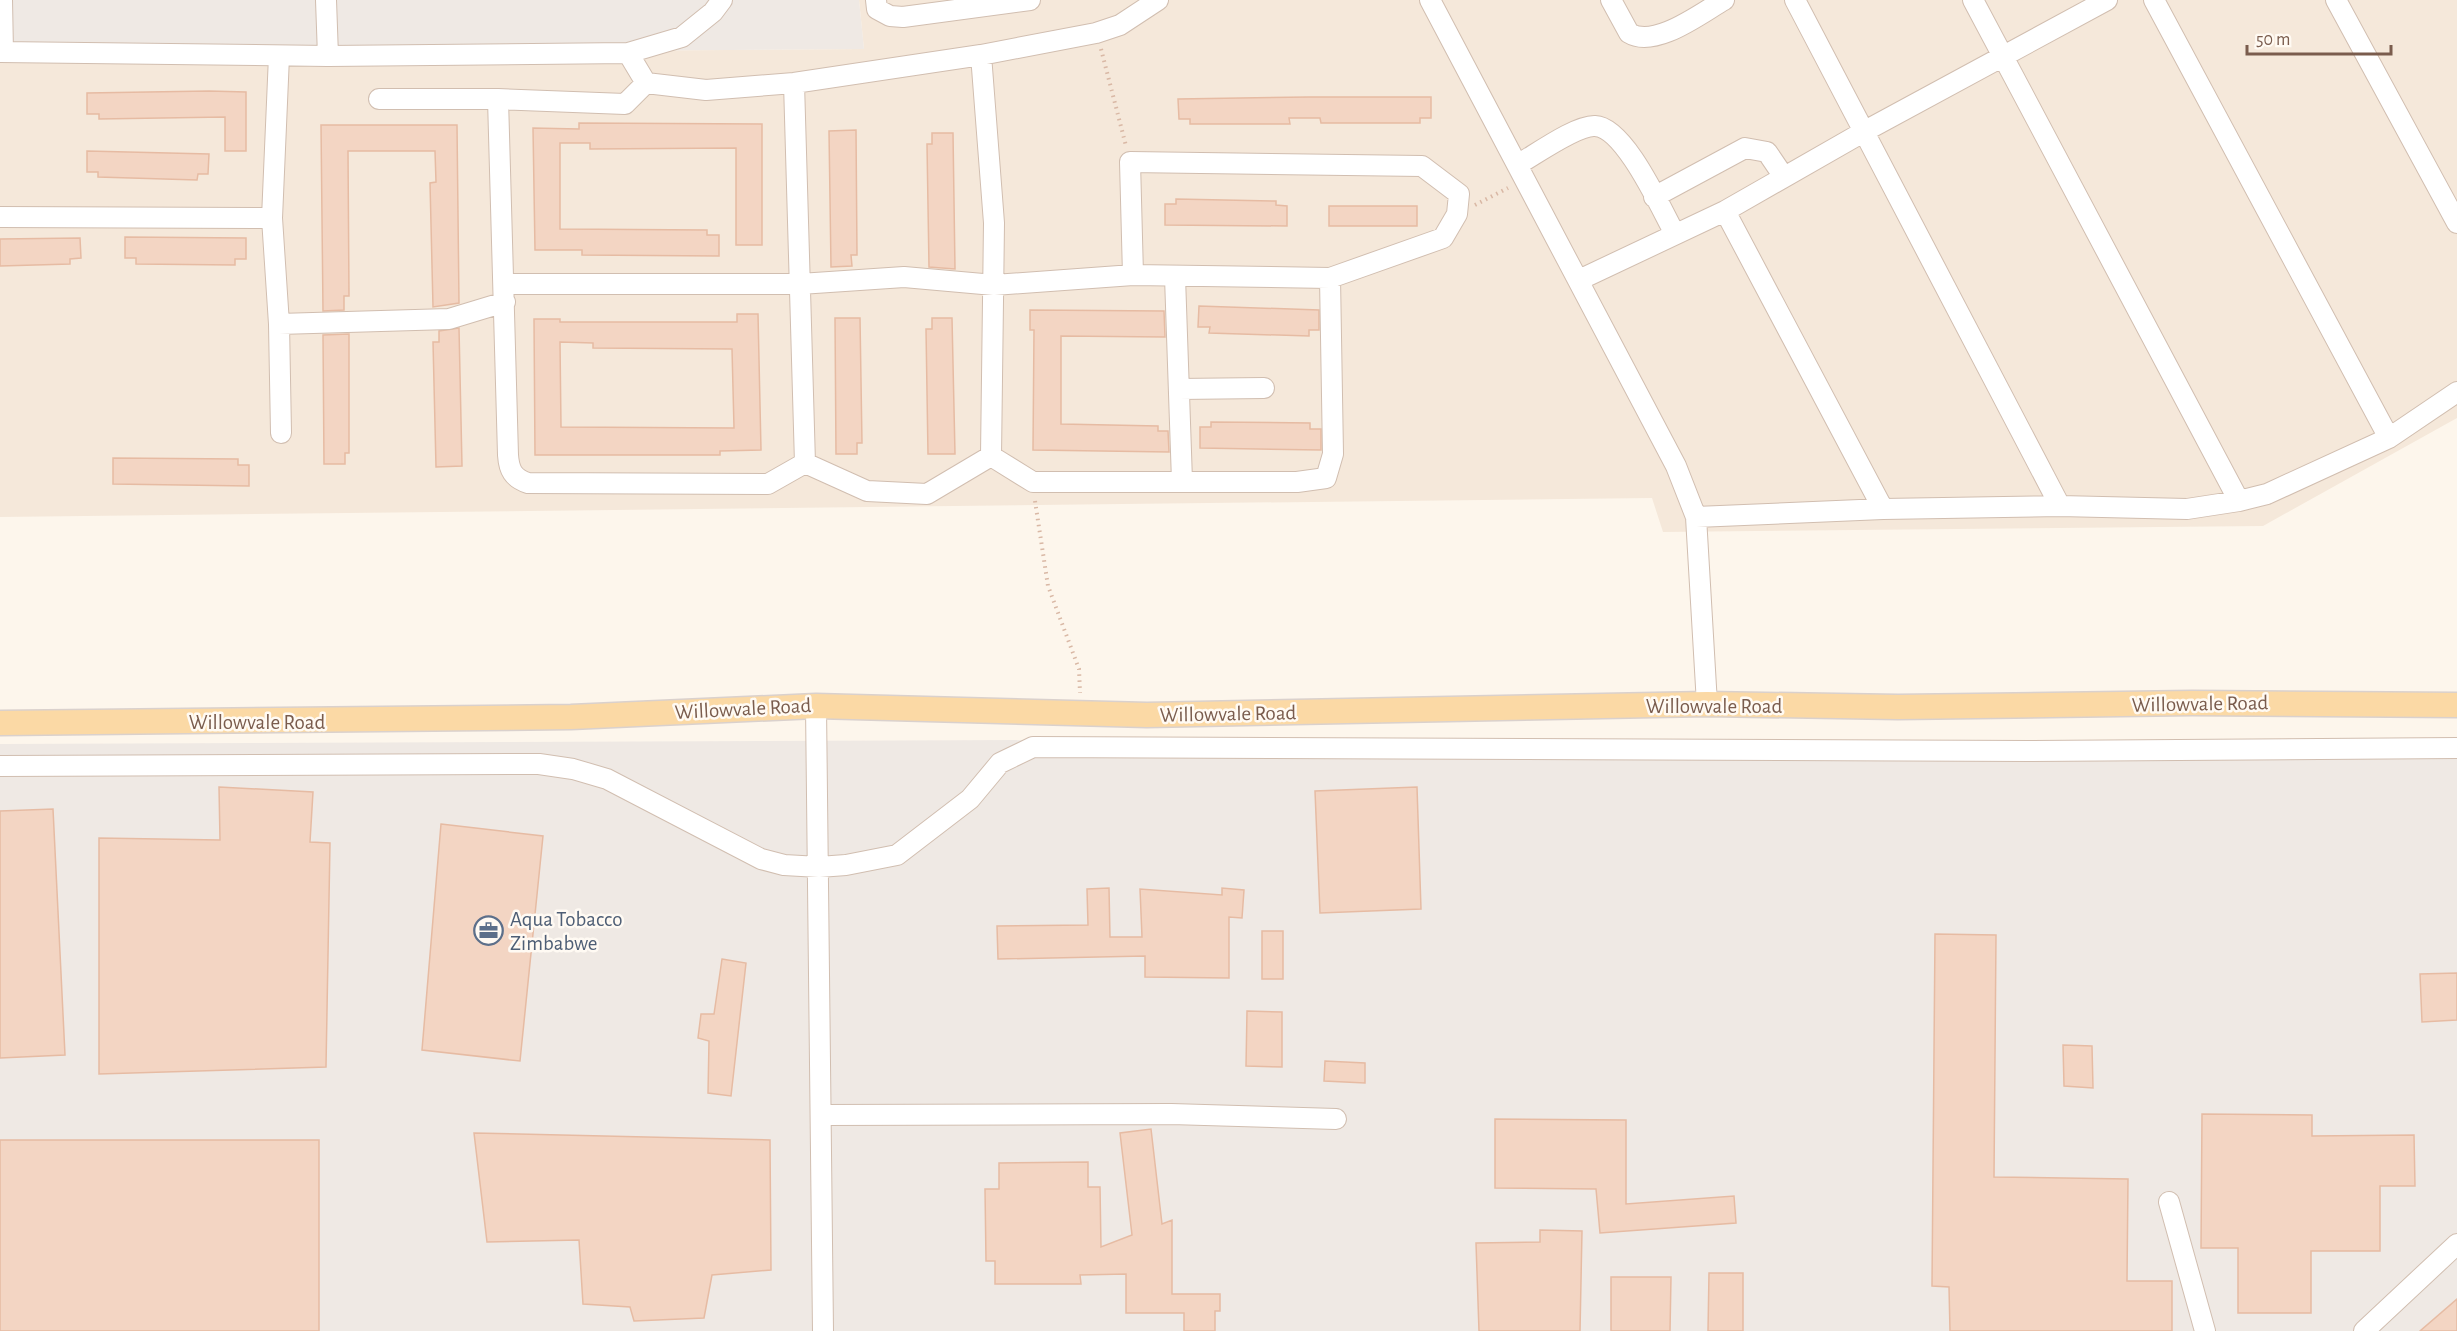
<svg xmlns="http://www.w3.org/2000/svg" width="2457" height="1331" viewBox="0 0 2457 1331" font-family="'Alegreya Sans',sans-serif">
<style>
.residential{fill:#f5e8da}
.industrial{fill:#efe9e4}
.building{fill:#f3d5c3;stroke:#e6bba3;stroke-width:1.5;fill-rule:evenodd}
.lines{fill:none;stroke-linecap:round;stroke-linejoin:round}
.minor-casing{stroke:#d1beb0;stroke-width:22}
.major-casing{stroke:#dad1cd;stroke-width:27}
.path{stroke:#d9b8a5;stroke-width:4;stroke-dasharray:1.5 4.5;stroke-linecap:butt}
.minor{stroke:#fff;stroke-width:20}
.major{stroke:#fbd9a5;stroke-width:24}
.labels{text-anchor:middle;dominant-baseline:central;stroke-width:5;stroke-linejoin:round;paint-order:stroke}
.street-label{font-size:21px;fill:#7a5c4d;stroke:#fffaf3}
.service-label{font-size:21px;fill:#4e5e75;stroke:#fffaf3;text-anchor:start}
</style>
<rect width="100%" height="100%" fill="#fdf6ec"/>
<path class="residential" d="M859,0H2457V418L2263,526L1663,532L1652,498L0,517V55L864,49Z"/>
<path class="industrial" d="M0,0H859L864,49L0,55Z
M1050,740L2457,742V1331H0V744Z"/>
<path class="building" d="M209,91L246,92V151H225V117L99,119V114H87V93Z
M1309,97H1431V118H1420V123H1321L1320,118H1289L1290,124H1190V119H1179L1178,99Z
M579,123L762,124V245H736V148L590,149V143H560V229L707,230V235H719V256L582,255V250H535L533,128L579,129Z
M321,125H457L459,303L433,307L430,183L436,182L435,151H348L349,296H344V310L323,311Z
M856,130L857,255H851L852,266L831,267L829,131Z
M932,133H953L955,269L929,267L927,144H932Z
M87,151L209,154L208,174H198L197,180L98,177V172H87Z
M1176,199L1276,201V205L1287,206V226L1165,225V204H1176Z
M1329,206H1417V226H1329Z
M125,237L246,238V259H235V265L136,264V258H125Z
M80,238L81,258L70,259V264L0,266V239Z
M1199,306L1319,310V330H1309V336L1209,333L1210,327H1198Z
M1030,310L1164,311L1165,337L1061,336V424L1158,426V431H1168L1169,452L1033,450L1034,330H1030Z
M737,314H758L761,450L720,451V455H535L534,319H560V322H737ZM560,342L593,343V348L732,349L734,428L561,427Z
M835,318H860L862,443H857V454H836Z
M932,318H952L955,454H928L926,329H932Z
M459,328L462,466L436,467L433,342H439V331Z
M349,334V453H345V464H324L323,335Z
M1211,422L1310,423V429H1321V450L1200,448V427H1211Z
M113,458L238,459V465H249V486L113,484Z
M219,787L313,792L310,842L330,843L326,1067L99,1074V838L220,840Z
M1417,787L1421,909L1320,913L1315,791Z
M53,809L65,1055L0,1058V811Z
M441,824L543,836L520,1061L422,1050Z
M1109,888L1110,937H1142L1140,889L1222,895V888L1244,890L1242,918L1229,917V978L1145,977V956L998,959L997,926L1088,925L1087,889Z
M1262,931H1283V979H1262Z
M1935,934L1996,935L1994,1177L2128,1179L2127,1281H2172V1331H1950L1949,1287L1932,1286Z
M722,959L746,963L731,1096L708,1093L709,1041L698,1038L701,1014H714Z
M2457,973V1020L2422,1022L2420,974Z
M1247,1011L1282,1012V1067L1246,1066Z
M2063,1045L2092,1046L2093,1088L2064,1086Z
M1325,1061L1365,1063V1083L1324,1081Z
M2202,1114L2312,1115V1136L2414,1135L2415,1186H2380V1251H2311V1313H2238V1248H2201Z
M1495,1119L1626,1120V1204L1734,1196L1736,1223L1600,1233L1596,1189L1495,1188Z
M1151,1129L1162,1224L1172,1220V1294H1220V1311H1215V1331H1184V1313H1126V1274L1080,1275L1081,1284H995V1261H986L985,1189H999V1163L1088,1162V1187H1100L1101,1247L1132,1235L1120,1133Z
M474,1133L770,1140L771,1270L712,1275L704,1318L634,1321L630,1307L583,1304L579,1240L487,1242Z
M0,1140H319V1331H0Z
M1540,1230L1582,1231L1580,1331H1479L1476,1243L1540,1242Z
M1709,1273H1743V1331H1708Z
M1611,1277H1671L1670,1331H1611Z
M2457,1299V1331H2420Z"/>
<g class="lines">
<defs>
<path id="minor" d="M2,0L3,52
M326,0L328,56
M876,0L877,9L890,16L903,17L1030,0
M1430,0L1676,466L1696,517L1707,704
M1611,0L1629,33C1655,49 1701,13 1724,0
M1795,0L2060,506
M1973,0L2239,501
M2154,0L2389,438
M2336,0L2457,223
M0,52L328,56L628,53L682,37L713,12L722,0
M628,53L646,83L706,90L794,83L981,55L1096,33L1120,25L1158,0
M981,55L994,223L991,456L1033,482H1297L1326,478L1333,454L1330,278
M279,56L272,218L279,324L281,433
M794,83L805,463
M379,99H498L625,104L646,83
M498,99L508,455C509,470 513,478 528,483L768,484L805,463L867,491L927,494L991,456
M1517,165C1535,155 1576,125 1595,126C1625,127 1661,209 1675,234
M1654,197L1745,148L1767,152L1784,177
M1725,211L1883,509
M0,217L272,218
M1175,277L1182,481
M1579,280L1725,211L1865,131L2107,0
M505,284H800L904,277L994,285L1133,275L1330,278L1443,238L1457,214L1459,194L1422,166L1130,162L1133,275
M279,324L449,319L505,302
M1179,389L1264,388
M1696,517L1883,509L2060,506L2187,509L2239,501L2267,494L2389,438L2457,392
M816,706L823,1331
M0,766L539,764L573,769L607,779L761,859L784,865L819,867L846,865L897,855L970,799L1000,763L1033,747L2028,751L2457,748
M822,1115L1171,1114L1336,1119
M2169,1202L2205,1331
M2364,1331L2457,1244"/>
<path id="major" d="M0,723L571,717L816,706L1147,715L1707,704L1898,707L2192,703L2457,705"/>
</defs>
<use href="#minor" class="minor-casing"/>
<use href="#major" class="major-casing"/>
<path class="path" d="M1101,49L1126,146
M1475,205L1508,188
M1035,501L1048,586L1079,669L1080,693"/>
<use href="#minor" class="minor"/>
<use href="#major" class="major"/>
</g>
<defs>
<symbol id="office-ring" viewBox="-11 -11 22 22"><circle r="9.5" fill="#fffaf3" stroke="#5c6f8a" stroke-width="1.5"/><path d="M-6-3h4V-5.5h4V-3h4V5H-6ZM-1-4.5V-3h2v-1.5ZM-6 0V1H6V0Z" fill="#5c6f8a"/></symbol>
</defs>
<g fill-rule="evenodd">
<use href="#office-ring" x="472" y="914" width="33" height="33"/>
</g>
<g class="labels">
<g class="street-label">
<text transform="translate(2200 704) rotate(-1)">Willowvale Road</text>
<text x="1714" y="706">Willowvale Road</text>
<text transform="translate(743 709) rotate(-3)">Willowvale Road</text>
<text transform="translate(1228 714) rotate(-1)">Willowvale Road</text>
<text x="257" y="722">Willowvale Road</text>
</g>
<g class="service-label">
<text x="510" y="919">Aqua Tobacco<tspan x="510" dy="24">Zimbabwe</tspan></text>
</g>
</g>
<path d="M2247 45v9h144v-9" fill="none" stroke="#7a5c4d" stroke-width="3"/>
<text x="2256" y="45" font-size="18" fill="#7a5c4d" stroke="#fffaf3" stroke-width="4.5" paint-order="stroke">50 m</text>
</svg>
